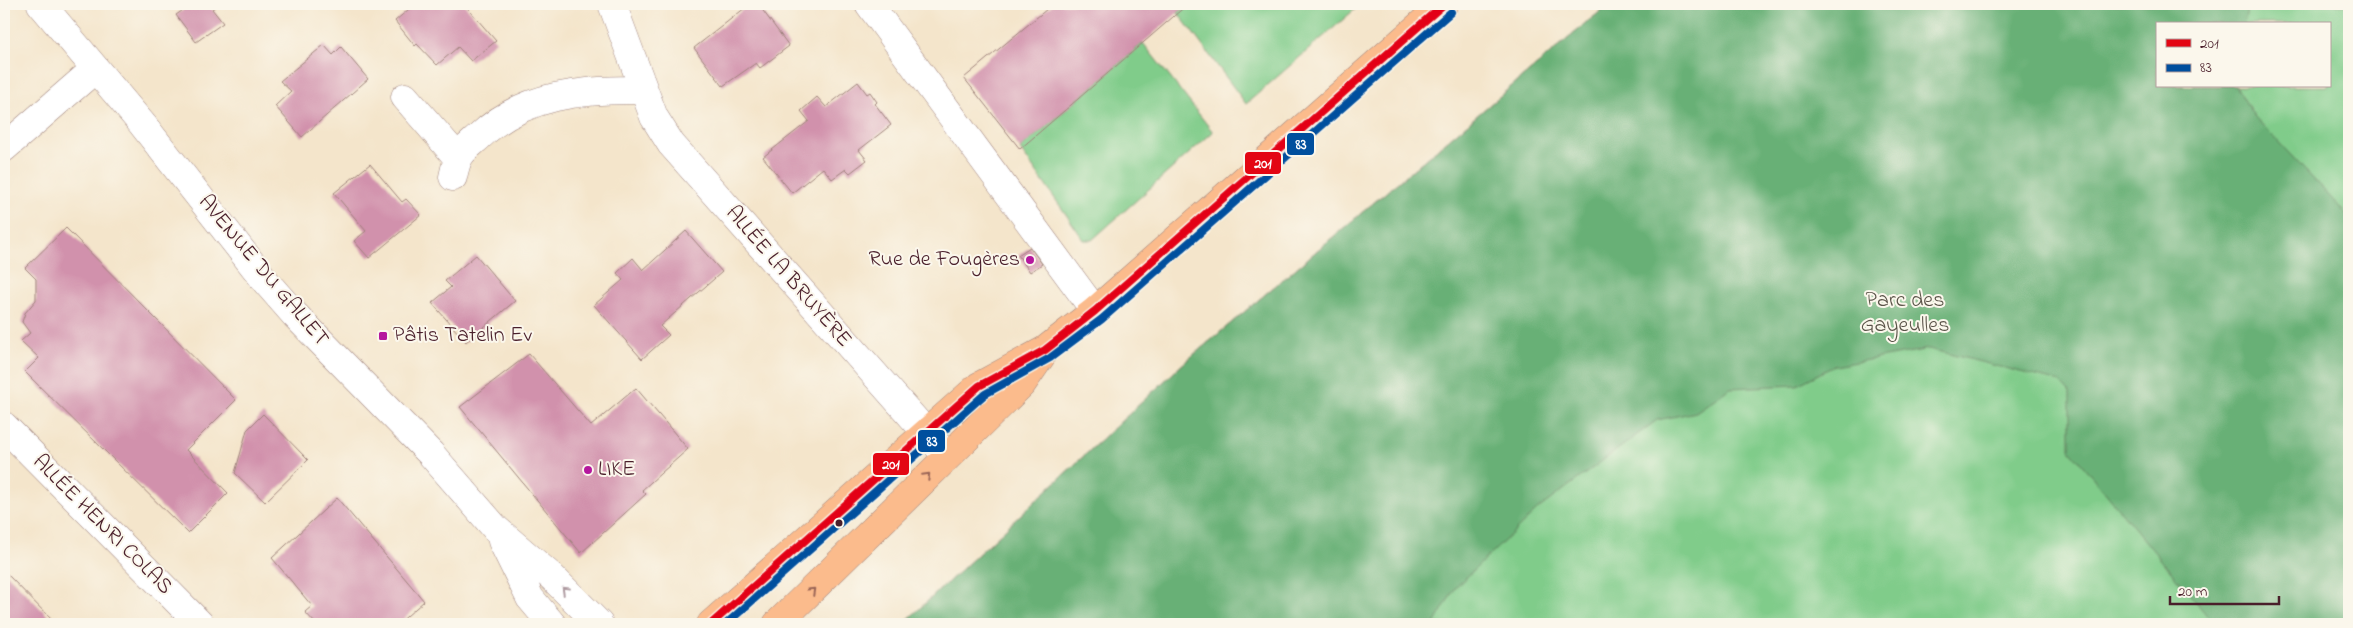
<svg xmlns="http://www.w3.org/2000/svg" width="2353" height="628" viewBox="0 0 2353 628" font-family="'Indie Flower',sans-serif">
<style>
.green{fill:#80cc8a;stroke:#65765a;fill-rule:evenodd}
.forest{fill:#68b076;stroke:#596850}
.building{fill:#d191ac}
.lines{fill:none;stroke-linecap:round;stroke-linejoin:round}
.minor-casing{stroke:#9f827b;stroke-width:29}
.major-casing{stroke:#9f827b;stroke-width:29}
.minor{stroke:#fff;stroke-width:28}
.major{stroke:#fbbb8c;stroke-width:28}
.bus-1-casing{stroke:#fbf7ec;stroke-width:11}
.bus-2-casing{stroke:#fbf7ec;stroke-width:11}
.bus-1{stroke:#e30613;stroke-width:8}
.bus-2{stroke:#004f9e;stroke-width:8}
.oneway{stroke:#9a6557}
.oneway2{stroke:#ae9aa0}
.poi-dot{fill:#b5179e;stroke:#fbf7ec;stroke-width:2}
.bus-dot{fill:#4a1f2b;stroke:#fbf7ec;stroke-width:2}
.labels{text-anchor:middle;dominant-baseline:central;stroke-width:4;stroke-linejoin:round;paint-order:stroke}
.poi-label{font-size:22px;fill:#4a1f2b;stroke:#fbf7ec;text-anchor:start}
.street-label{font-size:22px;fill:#4a1f2b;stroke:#fbf7ec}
.park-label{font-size:22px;fill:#5a5348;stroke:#fbf7ec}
.line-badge{stroke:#fbf7ec;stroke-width:2}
.badge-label{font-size:14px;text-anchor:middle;font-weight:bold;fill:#fff}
</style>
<rect width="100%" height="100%" fill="#fbf7ec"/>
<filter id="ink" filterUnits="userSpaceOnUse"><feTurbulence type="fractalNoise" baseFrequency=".02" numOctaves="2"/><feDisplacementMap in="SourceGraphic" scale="10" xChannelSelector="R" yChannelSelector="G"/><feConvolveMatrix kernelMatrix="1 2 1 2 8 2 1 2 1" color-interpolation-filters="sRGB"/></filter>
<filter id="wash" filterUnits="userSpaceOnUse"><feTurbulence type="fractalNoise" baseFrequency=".0096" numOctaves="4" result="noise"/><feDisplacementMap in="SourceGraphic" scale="20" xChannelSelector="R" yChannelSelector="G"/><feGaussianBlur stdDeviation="1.12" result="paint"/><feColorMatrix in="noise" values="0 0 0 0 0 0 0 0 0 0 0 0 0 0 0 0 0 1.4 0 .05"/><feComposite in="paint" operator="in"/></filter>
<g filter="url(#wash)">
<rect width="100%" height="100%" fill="#f4e5cb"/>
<path class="green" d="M1188,4H1361L1246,104L1178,13Z
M1609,4H2349V624H903L1185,362ZM2157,24H2329V86H2157Z
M1143,43L1213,132L1092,240H1084L1020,149Z"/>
<path class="forest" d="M1609,4H2248L2244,24H2157V86H2236L2254,116L2349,217V624H2214L2070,450V393L2060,382L1929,349L1834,366L1797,385L1730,388L1696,412L1657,420L1538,509L1455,588L1434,624H903L1185,362Z"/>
<g id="blocks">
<path class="building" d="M192,4H219L212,9L223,23L196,42L176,15Z
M415,4H464L496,41L471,61L458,47L437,65L417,44L415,46L395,21Z
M750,4H758L789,46L760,68L756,63L723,86L694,48Z
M1053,4H1188L1020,149L964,78Z
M324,45L333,55L341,47L368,79L302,137L275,106L291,91L280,81Z
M858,82L867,94L870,92L877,102L875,104L891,125L859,150L867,160L850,173L846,169L832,179L823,168L792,193L763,157L809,121L801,111L817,97L826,107Z
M370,164L402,202L406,199L421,215L369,258L354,241L366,231L334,193Z
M66,228L236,400L186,450L228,493L188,533L25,372L39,358L21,341L30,333L22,322L25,313L36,300V279L25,268Z
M686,231L722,272L660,326L669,335L642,359L594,305L623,280L617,273L633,258L643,270Z
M1030,247L1042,264L1030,272L1018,255Z
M476,255L515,301L466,342L432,303L451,287L445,281Z
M529,354L591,426L636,388L688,449L642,490L646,494L581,553L460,407Z
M263,414L308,460L265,502L235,473L247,430Z
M337,498L424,601L398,624H316L305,612L312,606L272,558Z
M4,571L56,624H4Z"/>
</g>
</g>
<g filter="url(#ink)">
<use href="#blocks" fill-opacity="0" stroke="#9f827b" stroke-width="1"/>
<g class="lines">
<defs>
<path id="minor" d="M41,4L143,125L267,283L295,315L431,454L496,529L552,577L599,624
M612,4L654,117L671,144L947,456
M869,4L1095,311
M405,97L457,157
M4,148L95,69
M453,177C458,153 461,153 479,137C523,94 584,89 643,90
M4,426L200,624
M502,541L530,598L552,624"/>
<path id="major" d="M711,624L979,386L1045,350L1095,311L1444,4
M777,624L1022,384L1042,355"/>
</defs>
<use href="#minor" class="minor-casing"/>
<use href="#major" class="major-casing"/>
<use href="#minor" class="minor"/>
<use href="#major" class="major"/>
<defs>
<path id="bus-1" d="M711,624L979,386L1045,350L1095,311L1444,4"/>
<path id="bus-2" d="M726,624L985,394L1050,358L1102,319L1451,12"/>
</defs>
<use href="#bus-1" class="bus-1-casing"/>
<use href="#bus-2" class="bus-2-casing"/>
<use href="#bus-1" class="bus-1"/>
<use href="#bus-2" class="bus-2"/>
</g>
<defs><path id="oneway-chevron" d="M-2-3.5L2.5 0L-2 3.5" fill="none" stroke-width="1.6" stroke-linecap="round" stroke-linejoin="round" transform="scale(1.25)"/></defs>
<g class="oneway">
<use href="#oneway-chevron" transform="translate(927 476) rotate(-45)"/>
<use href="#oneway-chevron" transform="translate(812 591) rotate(-44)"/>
</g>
<use class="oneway2" href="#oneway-chevron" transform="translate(565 590) rotate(-136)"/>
</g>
<g class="poi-dot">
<circle cx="1030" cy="260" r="5"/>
<rect x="378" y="331" width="10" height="10" rx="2.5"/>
<circle cx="588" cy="470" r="5"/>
</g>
<circle class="bus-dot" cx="839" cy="523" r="4.5"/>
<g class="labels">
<g class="poi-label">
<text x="1020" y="260" text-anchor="end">Rue de Fougères</text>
<text x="393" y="336">Pâtis Tatelin Ev</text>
<text x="598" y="470">LIKE</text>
</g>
<g class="street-label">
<text transform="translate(263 271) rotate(50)">AVENUE DU GALLET</text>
<text transform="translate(788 277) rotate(49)">ALLÉE LA BRUYÈRE</text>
<text transform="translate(102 525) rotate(45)">ALLÉE HENRI COLAS</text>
</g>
<g class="park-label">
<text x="1905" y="301">Parc des<tspan x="1905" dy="25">Gayeulles</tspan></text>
</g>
</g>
<g class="line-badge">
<rect x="1286" y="132" width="29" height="24" rx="5" fill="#004f9e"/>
<rect x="1244" y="151" width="38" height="24" rx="5" fill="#e30613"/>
<rect x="917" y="429" width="29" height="24" rx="5" fill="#004f9e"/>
<rect x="872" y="452" width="38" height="24" rx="5" fill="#e30613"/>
</g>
<g class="badge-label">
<text x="1301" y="149">83</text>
<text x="1263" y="168">201</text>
<text x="932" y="446">83</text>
<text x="891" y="469">201</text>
</g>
<rect width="2353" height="628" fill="none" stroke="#fbf7ec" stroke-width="20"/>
<rect x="2156" y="22" width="175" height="65" fill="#fbf7ec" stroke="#b4a19f"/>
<rect x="2166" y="39" width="25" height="8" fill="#e30613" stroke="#b4a19f"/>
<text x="2200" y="48" font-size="15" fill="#4a1f2b">201</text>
<rect x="2166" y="64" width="25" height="8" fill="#004f9e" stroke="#b4a19f"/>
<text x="2200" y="72" font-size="15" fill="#4a1f2b">83</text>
<path d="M2170 596v8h109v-8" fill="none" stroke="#4a1f2b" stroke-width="2.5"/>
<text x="2178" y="596" font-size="15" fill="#4a1f2b" stroke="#fbf7ec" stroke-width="4" paint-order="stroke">20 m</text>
</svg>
